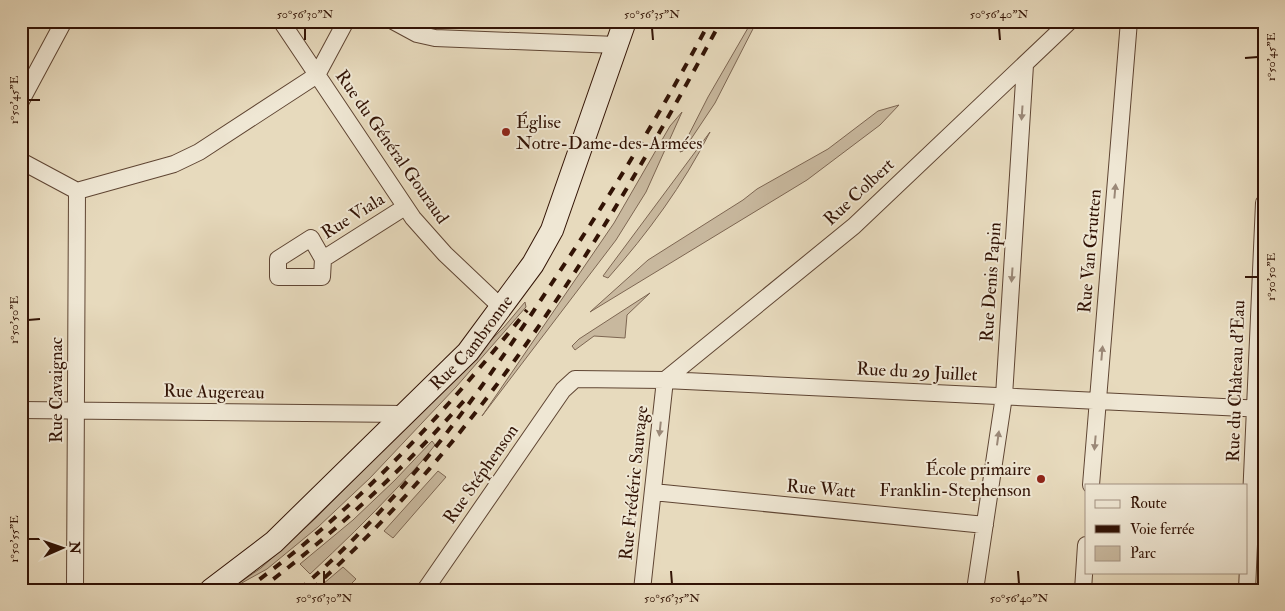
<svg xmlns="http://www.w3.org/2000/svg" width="1285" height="611" viewBox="0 0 1285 611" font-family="'IM FELL Double Pica',serif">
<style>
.green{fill:#c8b89e;stroke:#7d6652}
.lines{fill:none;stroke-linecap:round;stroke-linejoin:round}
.street-casing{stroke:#5f4533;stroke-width:18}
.secondary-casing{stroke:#321305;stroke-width:24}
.street{stroke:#efe7d4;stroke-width:16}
.secondary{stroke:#efe7d4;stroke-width:22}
.rail{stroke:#321305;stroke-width:4;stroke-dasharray:9 9;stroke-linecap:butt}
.oneway{fill:#9a8877}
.ticks{fill:none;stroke:#321305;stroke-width:2}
.poi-dot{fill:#8f2418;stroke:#efe7d4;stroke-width:2}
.labels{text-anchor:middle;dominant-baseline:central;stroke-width:4;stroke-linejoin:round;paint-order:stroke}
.poi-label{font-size:18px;fill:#321305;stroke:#efe7d4;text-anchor:start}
.street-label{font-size:18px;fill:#321305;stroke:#efe7d4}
.neatline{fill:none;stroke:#321305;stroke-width:2}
.ticks-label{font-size:12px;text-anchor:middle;fill:#321305}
</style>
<rect width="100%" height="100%" fill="#e7dabd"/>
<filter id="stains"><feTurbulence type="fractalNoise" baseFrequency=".004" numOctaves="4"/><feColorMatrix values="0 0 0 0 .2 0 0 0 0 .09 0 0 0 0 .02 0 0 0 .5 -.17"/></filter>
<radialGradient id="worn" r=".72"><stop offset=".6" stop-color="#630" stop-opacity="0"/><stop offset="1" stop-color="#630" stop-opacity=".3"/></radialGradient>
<path class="green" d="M752,21H757L715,103L683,151L680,152L708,97Z
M899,105L880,125L807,180L590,312L648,260L743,200L757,189L828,149L878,111Z
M682,112L646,192L616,240L482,416L614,223L670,126Z
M710,132C683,185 648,233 608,278L603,276Z
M650,293L627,315L625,338L594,336L575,350L572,346L579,339Z
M525,302L526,307L456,387L370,478L318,527L267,569L229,590L261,568L316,518L504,327Z
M432,441L435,445C424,460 410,474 397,488C369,518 340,546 310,574L300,564L353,520L395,480Z
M438,471L446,477L393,538L384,531Z
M343,567L356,579L345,590H316Z"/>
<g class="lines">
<defs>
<path id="street" d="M281,21L413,218L445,254L502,308
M393,21L417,34L435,38L617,45
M21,101L64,21
M21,161L77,191L174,164L199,152L317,75L346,21
M311,238L323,259L322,277H278V259Z
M323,259L405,207
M21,410L407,414
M1091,485L1129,21
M653,492L985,525
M75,590L77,191
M425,590L563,390L575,379L665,380L1264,409
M642,590L665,380L854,226L1070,21
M975,590L1004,396L1025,65
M1083,590L1086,545
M1247,590L1264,203"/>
<g id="secondary">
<path id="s1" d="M211,590L274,542L468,352L533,264L552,230L625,21"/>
</g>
</defs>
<use href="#street" class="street-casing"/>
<use href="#secondary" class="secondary-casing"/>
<use href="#street" class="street"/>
<use href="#secondary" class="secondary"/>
<path class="rail" d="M245,590C353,512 444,415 527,310
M259,590C336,532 406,467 469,395
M299,590C405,498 476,399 552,283C609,198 662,111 710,21
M311,590C487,433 610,227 721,21"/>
</g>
<defs><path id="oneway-solid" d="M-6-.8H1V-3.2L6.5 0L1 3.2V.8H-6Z" transform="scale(1.25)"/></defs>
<g class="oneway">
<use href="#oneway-solid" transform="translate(1022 113) rotate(94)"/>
<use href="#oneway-solid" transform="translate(1115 191) rotate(-85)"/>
<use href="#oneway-solid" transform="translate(1012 275) rotate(94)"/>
<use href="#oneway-solid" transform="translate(1102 353) rotate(-85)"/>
<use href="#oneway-solid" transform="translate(660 429) rotate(96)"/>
<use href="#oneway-solid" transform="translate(998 438) rotate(-82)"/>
<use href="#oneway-solid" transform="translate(1095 443) rotate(95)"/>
</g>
<path class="ticks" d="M305,28V40M652,28L653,40M999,28L1000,40M1245,58L1258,57M28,100H40M1245,277H1258M28,320L40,319M28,539H40M324,571V584M671,571L672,584M1018,571L1019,584"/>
<g class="poi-dot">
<circle cx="506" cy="132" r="5"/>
<circle cx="1041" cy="479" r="5"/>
</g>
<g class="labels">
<g class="poi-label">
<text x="516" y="122">Église<tspan x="516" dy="21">Notre-Dame-des-Armées</tspan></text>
<text x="1031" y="469" text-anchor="end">École primaire<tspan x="1031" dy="21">Franklin-Stephenson</tspan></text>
</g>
<g class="street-label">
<text transform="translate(392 147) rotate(55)">Rue du Général Gouraud</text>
<text transform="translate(859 192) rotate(-43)">Rue Colbert</text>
<text transform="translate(353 216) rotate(-32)">Rue Viala</text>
<text transform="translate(1090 251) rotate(-85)">Rue Van Grutten</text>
<text transform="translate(991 282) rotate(-86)">Rue Denis Papin</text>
<text stroke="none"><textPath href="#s1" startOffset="360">Rue Cambronne</textPath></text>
<text transform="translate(917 372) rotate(3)">Rue du 29 Juillet</text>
<text transform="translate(1236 381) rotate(-88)">Rue du Château d'Eau</text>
<text transform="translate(56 390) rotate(-90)">Rue Cavaignac</text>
<text transform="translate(214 392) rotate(1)">Rue Augereau</text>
<text transform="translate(481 474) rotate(-55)">Rue Stéphenson</text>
<text transform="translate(634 483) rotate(-84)">Rue Frédéric Sauvage</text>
<text transform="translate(821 489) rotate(5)">Rue Watt</text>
</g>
</g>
<rect width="1285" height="611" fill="none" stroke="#e7dabd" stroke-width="55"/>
<rect x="1085" y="484" width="162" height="90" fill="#efe7d4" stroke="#a39281"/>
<rect x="1095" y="500" width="25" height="8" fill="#efe7d4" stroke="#a39281"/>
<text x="1130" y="508" font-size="15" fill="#321305">Route</text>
<rect x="1095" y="525" width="25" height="8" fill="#321305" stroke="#a39281"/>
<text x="1130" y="534" font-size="15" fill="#321305">Voie ferrée</text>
<rect x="1095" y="546" width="25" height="15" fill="#c8b89e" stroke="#a39281"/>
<text x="1130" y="558" font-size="15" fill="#321305">Parc</text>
<g transform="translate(62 548) rotate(88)" stroke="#efe7d4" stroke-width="4" paint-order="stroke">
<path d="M0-4L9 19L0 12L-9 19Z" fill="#321305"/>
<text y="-8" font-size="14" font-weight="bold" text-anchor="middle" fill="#321305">N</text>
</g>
<rect x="28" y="28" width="1230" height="556" class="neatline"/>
<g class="ticks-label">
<text x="305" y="18">50°56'30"N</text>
<text x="652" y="18">50°56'35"N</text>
<text x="999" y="18">50°56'40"N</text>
<text transform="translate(1271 57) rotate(-90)" y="4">1°50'45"E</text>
<text transform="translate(14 100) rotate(-90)" y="4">1°50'45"E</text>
<text transform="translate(1271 277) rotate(-90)" y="4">1°50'50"E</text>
<text transform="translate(14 320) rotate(-90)" y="4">1°50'50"E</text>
<text transform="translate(14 539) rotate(-90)" y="4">1°50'55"E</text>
<text x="324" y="602">50°56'30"N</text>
<text x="672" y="602">50°56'35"N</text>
<text x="1019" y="602">50°56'40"N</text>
</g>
<rect width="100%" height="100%" filter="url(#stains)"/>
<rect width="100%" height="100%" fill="url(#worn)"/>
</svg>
